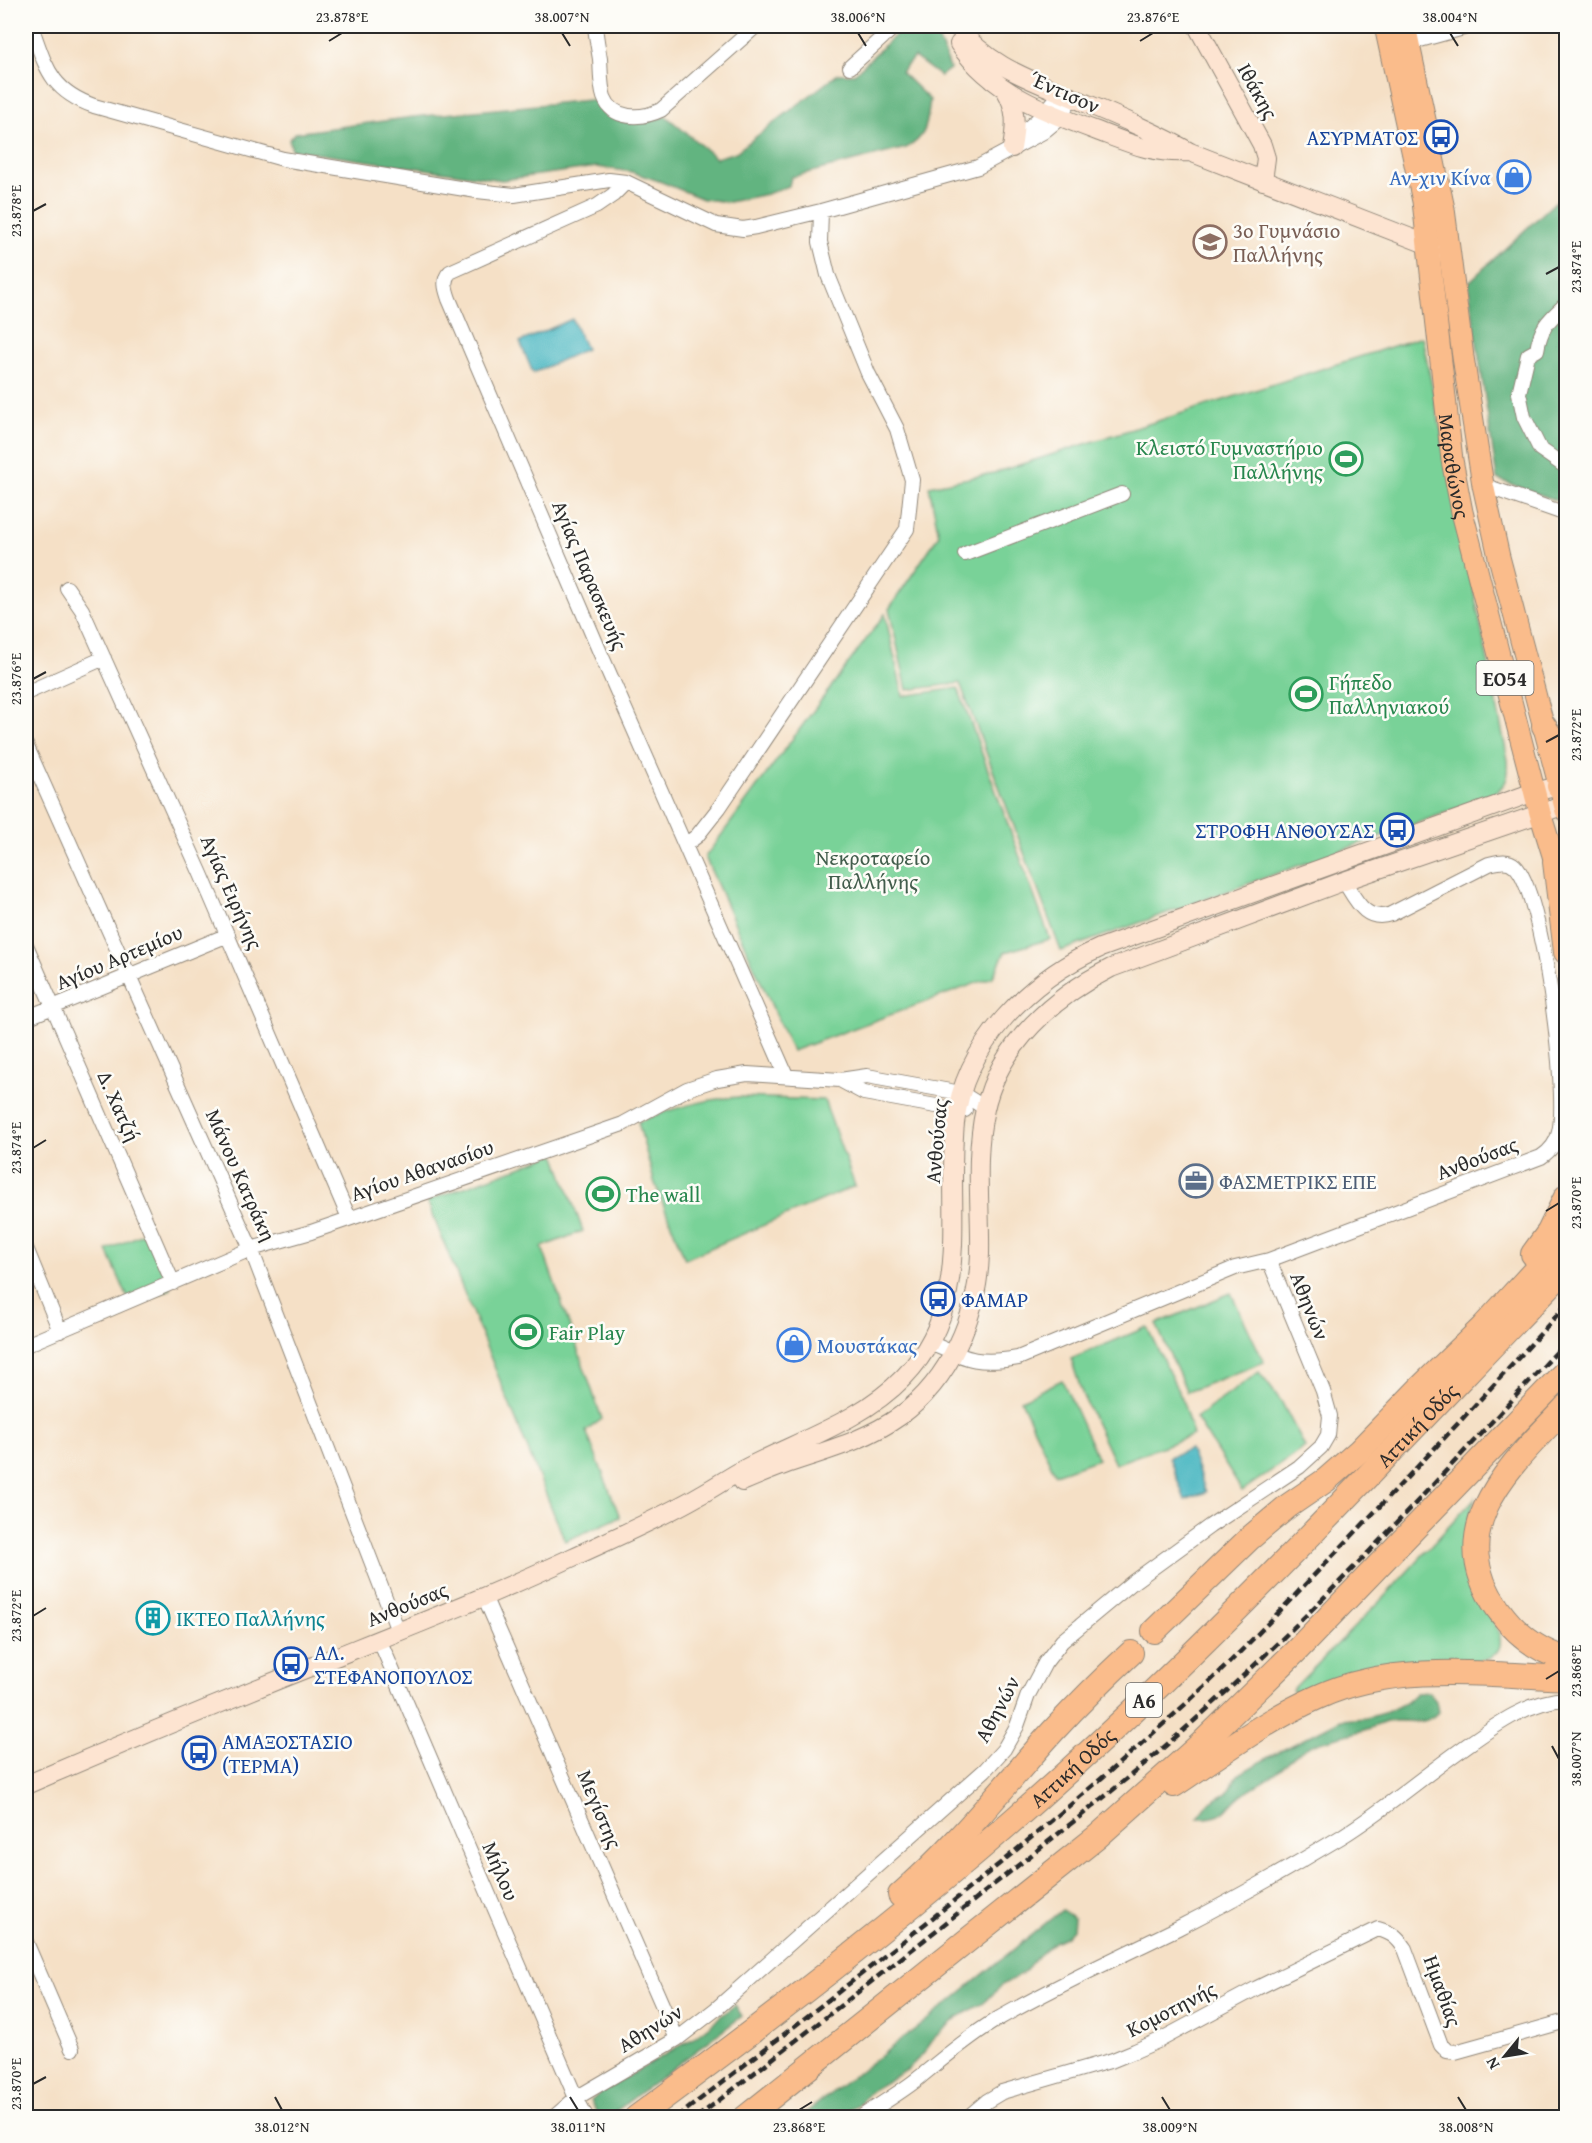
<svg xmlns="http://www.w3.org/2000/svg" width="1592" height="2143" viewBox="0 0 1592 2143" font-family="'Gentium Book Plus',serif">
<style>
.green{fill:#79d298;stroke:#527e62;stroke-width:1.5}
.forest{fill:#62b480;stroke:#467056;stroke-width:1.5}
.water{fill:#47b6c1;stroke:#397076;stroke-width:1.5}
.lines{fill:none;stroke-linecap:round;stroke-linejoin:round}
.street-casing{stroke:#908678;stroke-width:16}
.secondary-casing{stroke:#908678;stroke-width:20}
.primary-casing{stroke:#908678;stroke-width:23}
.highway-casing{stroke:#908678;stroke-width:26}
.street{stroke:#fff;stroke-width:14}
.secondary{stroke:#fde4d1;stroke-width:18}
.primary{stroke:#fabc8b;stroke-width:21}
.highway{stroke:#fabc8b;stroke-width:24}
.rail{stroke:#2b2b2b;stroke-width:4.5;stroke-dasharray:9 4.5;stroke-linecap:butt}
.ticks{fill:none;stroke:#2b2b2b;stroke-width:2}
.labels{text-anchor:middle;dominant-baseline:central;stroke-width:5;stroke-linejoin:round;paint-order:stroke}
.shield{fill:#fdfcf7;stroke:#6a6a68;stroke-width:1.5}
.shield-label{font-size:20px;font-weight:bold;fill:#2b2b2b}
.street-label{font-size:21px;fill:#2b2b2b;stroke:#fdfcf7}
.transit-label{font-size:21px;fill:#164399;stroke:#fdfcf7;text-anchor:start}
.shop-label{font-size:21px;fill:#366cbe;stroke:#fdfcf7;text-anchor:end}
.education-label{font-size:21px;fill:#785e54;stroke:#fdfcf7;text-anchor:start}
.leisure-label{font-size:21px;fill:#27864d;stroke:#fdfcf7;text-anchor:start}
.park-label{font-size:21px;fill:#425d4c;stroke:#fdfcf7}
.service-label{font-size:21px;fill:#4e5e75;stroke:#fdfcf7;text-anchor:start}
.culture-label{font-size:21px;fill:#0d838f;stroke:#fdfcf7;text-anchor:start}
.neatline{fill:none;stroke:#2b2b2b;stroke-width:2}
.ticks-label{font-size:15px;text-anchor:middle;fill:#2b2b2b}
</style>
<rect width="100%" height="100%" fill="#fdfcf7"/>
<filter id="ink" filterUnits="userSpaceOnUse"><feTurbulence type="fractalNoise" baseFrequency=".0167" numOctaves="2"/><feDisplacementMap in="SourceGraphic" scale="12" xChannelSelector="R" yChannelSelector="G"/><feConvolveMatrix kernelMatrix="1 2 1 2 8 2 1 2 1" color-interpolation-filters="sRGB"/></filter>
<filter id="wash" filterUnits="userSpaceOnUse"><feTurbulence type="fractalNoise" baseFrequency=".008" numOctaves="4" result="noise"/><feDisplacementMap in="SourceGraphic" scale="24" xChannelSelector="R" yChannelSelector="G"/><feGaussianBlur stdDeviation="1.35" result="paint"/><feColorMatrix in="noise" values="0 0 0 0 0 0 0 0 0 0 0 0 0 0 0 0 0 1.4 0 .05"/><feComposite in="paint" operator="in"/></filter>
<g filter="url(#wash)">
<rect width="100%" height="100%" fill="#f5e0c6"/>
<path class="green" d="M1422,337L1508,760C1509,780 1507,783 1492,796L1061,951L960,683L907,690L889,609L939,535L929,486L994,473Z
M885,614L903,696L958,688L1050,939L1005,952L993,977L792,1051L705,857Z
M739,1097L824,1100L855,1186L685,1259L654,1181L638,1122C671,1109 703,1099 739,1097Z
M555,1154L583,1231L542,1247L602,1419L586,1431L620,1517L565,1541L427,1201Z
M144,1233L171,1289L131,1305L107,1250Z
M1231,1293L1264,1362L1187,1392L1156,1324Z
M1147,1327L1182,1399L1193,1435L1115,1464L1083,1396L1071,1359Z
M1259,1372L1281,1401L1305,1447L1242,1491L1196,1418Z
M1062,1380L1098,1459L1055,1474L1021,1400Z
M1475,1498C1473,1507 1468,1517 1468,1525C1467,1539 1468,1564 1470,1577C1477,1608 1534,1654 1471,1662L1363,1670L1326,1681L1297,1695L1292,1690L1384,1597Z"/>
<path class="forest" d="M905,26H933C938,41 946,54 950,69L940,76L914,57L901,72L930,100C927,122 928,137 906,148L791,177L789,186L767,194L729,202L703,199L659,181L632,172L597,167L502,180L292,150L289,140L295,133L413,117L599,99C616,128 636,127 666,116L716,158L736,152L838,74H854Z
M1566,192V504L1497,479L1468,283Z
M1429,1692L1436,1701L1438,1712C1421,1731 1403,1714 1378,1725C1354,1736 1323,1736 1300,1752C1292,1757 1286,1765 1279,1770C1268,1780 1256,1785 1244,1793C1224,1807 1229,1819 1198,1818L1209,1803L1227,1793L1238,1775L1267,1758L1341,1720L1366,1718L1387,1712L1405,1703L1416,1693Z
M1062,1910L1074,1918L1073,1928L1065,1937L1054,1942L1034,1960L1023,1973L1002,1985L984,2003L958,2017L935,2037L924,2053L907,2070L870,2091L859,2104L835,2117H800L927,2020Z
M735,2005L742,2016L608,2117H600L590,2101L605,2090L692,2039Z"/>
<path class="water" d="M572,319L586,349L533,373L520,342Z
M1190,1449L1206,1492L1185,1500L1169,1457Z"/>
</g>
<g filter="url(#ink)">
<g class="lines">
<defs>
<path id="street" d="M31,26C46,66 49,90 94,106L283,159L477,191L514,195L609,180L626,182L716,225L743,229L756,227L821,211L978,167L1043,132L1055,122L1072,98
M595,26C596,37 598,47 600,59C601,71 600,85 604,97C613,121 642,119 661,110L756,26
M1409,43L1471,26
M850,67L895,26
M1013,147L1020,135L1043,115L1061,93
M626,182L613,195L597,206L450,272C442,280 446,290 449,299L599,650L786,1075
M1566,304C1549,320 1541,326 1537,350L1528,355L1519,393L1524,417L1540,449L1566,467
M1483,485L1566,514
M965,554L1122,494
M67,588L82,610L201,874L349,1218
M26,693L104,658
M26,745L251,1249L398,1631
M685,845L697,836L719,808L907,529L912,480L897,429L868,373L828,275L820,242L821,211
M26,945L173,1283
M26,1018L228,935
M840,1080L864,1093L958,1110H965
M26,1248L60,1331
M930,1343C967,1359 977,1365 1018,1358L1235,1268L1269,1260L1541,1157C1550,1151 1557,1142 1559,1132C1569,1093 1542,890 1515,866C1508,859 1498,862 1489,864L1391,914C1365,923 1356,900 1344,881
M26,1345L251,1249L311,1232L623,1124L687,1089L717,1079L747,1074L840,1080L867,1076L961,1093L985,1108
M484,1596L677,2039
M379,1639L576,2098L587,2118
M26,1942L72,2049
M553,2118L576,2098L677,2039L716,2009L985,1770L1004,1749L1017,1726L1028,1695L1045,1663L1062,1641L1133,1582L1210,1526L1299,1467L1321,1447L1328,1435L1330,1416L1323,1391L1269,1260
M860,2118C880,2104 902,2092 920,2077C945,2057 969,2036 996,2020C1055,1986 1117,1958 1178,1928C1233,1900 1288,1869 1341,1837C1383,1811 1421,1778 1462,1749C1493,1727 1527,1701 1566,1699
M967,2118L987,2101L1002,2092L1113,2060L1135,2051L1160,2040L1257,1988L1378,1929C1392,1933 1397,1937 1405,1949L1441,2045L1447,2051L1455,2052L1566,2021"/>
<path id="secondary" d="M957,26C984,62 1023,77 1064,94C1106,112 1150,129 1190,152L1439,249
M1197,26L1262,145L1266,158L1263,181
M959,44C991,92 1045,112 1097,131C1131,144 1152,154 1190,152
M1005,89C1017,109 1016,125 1012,148
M742,1482C756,1476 770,1470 784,1465C824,1451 865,1441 900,1416C950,1380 978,1315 980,1254C981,1206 974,1157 985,1109C999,1045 1055,996 1111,968L1344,881L1565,805
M26,1785C121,1744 217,1704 313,1666C400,1631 488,1597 573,1557C614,1538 661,1518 700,1495C715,1487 729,1477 744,1469C797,1441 862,1421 904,1377C974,1305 946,1212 955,1123C964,1044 1030,979 1100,948L1534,792L1559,786"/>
<g id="primary">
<path id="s1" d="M1385,26L1423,201L1452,460L1462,512L1540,813L1560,878"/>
<path d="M1405,26L1444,209L1463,357L1483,485L1499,557L1566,811"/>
</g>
<g id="highway">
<path d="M1544,726L1554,742L1566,754"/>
<path d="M1559,786L1566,784"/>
<path d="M1555,862L1566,952"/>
<path d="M1533,1254L1549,1232L1566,1197"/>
<path d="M1566,1407C1513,1464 1439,1527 1498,1609C1515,1633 1538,1651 1566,1659"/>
<path d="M1154,1631L1250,1538L1288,1506L1326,1480L1359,1451L1420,1388L1483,1327L1566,1237"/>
<path d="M1174,1785C1221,1754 1266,1720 1318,1697C1394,1662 1486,1674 1566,1678"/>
<path d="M900,1895C957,1846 1003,1787 1053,1731C1078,1704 1104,1678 1131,1653"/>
<path id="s2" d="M636,2118C784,2009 930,1897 1066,1773C1241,1614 1402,1439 1566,1269"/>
<path d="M745,2118L1097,1837L1200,1745L1296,1651L1566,1371"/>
</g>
</defs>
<use href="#street" class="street-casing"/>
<use href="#secondary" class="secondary-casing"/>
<use href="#primary" class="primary-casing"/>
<use href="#highway" class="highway-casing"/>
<use href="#street" class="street"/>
<use href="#secondary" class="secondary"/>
<use href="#primary" class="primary"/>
<use href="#highway" class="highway"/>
<path class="rail" d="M676,2118C855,1979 1036,1842 1203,1688C1253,1641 1299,1590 1347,1541C1421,1463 1495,1385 1566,1305
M696,2118C797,2040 897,1962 997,1882C1072,1823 1148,1764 1218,1699C1341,1587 1453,1463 1566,1342"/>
</g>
</g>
<path class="ticks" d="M562,33L570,46M858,33L866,46M1450,33L1458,46M329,41L342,33M1140,41L1153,33M33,211L46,204M1546,274L1559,267M33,679L46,672M1546,742L1559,735M33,1148L46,1140M1546,1211L1559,1203M33,1616L46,1608M1546,1679L1559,1671M1552,1746L1559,1759M33,2084L46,2077M275,2097L282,2110M570,2097L578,2110M1162,2097L1170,2110M1458,2097L1466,2110M799,2110L812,2102"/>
<defs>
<symbol id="bus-ring" viewBox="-11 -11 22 22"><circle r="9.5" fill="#fdfcf7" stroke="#1a4fb4" stroke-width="1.5"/><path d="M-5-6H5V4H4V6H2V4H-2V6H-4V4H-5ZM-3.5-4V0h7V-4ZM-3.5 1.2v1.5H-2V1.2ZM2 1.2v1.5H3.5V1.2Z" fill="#1a4fb4"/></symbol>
<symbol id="shop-ring" viewBox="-11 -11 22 22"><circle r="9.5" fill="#fdfcf7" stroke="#3f7fe0" stroke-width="1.5"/><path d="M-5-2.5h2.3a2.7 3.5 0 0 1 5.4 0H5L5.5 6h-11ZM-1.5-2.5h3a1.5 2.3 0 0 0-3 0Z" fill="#3f7fe0"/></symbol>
<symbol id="school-ring" viewBox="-11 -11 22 22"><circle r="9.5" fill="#fdfcf7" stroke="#8d6e63" stroke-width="1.5"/><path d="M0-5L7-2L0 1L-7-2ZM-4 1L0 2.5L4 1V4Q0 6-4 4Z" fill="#8d6e63"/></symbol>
<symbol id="stadium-ring" viewBox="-11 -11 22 22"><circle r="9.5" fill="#fdfcf7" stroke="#2e9e5b" stroke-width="1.5"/><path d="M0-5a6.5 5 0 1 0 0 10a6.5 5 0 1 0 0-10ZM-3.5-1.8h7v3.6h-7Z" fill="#2e9e5b"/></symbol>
<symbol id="office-ring" viewBox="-11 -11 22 22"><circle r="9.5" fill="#fdfcf7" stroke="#5c6f8a" stroke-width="1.5"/><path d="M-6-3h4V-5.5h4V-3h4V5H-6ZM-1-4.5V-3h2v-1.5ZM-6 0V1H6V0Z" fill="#5c6f8a"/></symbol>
<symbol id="building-ring" viewBox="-11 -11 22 22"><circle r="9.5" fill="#fdfcf7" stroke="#0f9aa8" stroke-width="1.5"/><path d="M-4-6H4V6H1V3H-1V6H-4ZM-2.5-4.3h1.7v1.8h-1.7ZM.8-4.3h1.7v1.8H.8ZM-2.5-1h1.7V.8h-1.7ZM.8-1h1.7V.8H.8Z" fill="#0f9aa8"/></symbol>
</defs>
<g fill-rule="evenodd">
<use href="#bus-ring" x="1422" y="118" width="38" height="38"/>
<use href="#shop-ring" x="1495" y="158" width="38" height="38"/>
<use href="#school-ring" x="1191" y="223" width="38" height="38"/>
<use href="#stadium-ring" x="1327" y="440" width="38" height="38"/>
<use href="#stadium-ring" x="1287" y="675" width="38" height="38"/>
<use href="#bus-ring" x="1378" y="811" width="38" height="38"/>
<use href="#office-ring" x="1177" y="1162" width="38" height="38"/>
<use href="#stadium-ring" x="584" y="1175" width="38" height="38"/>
<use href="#bus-ring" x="919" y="1280" width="38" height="38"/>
<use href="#stadium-ring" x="507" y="1313" width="38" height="38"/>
<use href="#shop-ring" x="775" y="1326" width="38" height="38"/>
<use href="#building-ring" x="134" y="1599" width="38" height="38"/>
<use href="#bus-ring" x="272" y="1645" width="38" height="38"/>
<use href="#bus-ring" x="180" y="1734" width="38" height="38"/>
</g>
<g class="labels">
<g class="shield">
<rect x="1476.5" y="661" width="57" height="34" rx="4.5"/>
<rect x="1126" y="1683" width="36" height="34" rx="4.5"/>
</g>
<g class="shield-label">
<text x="1505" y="678">ΕΟ54</text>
<text x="1144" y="1700">Α6</text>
</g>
<g class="street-label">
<text transform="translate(1258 91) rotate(61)">Ιθάκης</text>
<text transform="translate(1065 92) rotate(24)">Έντισον</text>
<text stroke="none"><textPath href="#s1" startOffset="446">Μαραθώνος</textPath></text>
<text transform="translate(590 575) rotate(67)">Αγίας Παρασκευής</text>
<text transform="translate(232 892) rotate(66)">Αγίας Ειρήνης</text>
<text transform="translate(119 957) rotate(-23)">Αγίου Αρτεμίου</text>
<text transform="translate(119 1106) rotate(66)">Δ. Χατζή</text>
<text transform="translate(936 1141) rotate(-85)">Ανθούσας</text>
<text transform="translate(1477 1158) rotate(-21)">Ανθούσας</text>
<text transform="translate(422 1170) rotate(-19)">Αγίου Αθανασίου</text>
<text transform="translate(241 1175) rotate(66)">Μάνου Κατράκη</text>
<text transform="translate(1310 1306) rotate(68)">Αθηνών</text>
<text stroke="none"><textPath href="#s2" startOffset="1046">Αττική Οδός</textPath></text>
<text transform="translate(407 1604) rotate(-22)">Ανθούσας</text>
<text transform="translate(997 1709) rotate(-62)">Αθηνών</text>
<text stroke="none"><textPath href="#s2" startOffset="560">Αττική Οδός</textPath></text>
<text transform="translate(600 1809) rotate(67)">Μεγίστης</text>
<text transform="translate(501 1871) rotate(67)">Μήλου</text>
<text transform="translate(1443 1991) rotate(70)">Ημαθίας</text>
<text transform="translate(1171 2009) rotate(-27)">Κομοτηνής</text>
<text transform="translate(650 2028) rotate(-32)">Αθηνών</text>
</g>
<g class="transit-label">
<text x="1418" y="137" text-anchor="end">ΑΣΥΡΜΑΤΟΣ</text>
<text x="1374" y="830" text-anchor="end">ΣΤΡΟΦΗ ΑΝΘΟΥΣΑΣ</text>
<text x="961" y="1299">ΦΑΜΑΡ</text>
<text x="314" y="1652">ΑΛ.<tspan x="314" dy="24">ΣΤΕΦΑΝΟΠΟΥΛΟΣ</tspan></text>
<text x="222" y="1741">ΑΜΑΞΟΣΤΑΣΙΟ<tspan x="222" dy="24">(ΤΕΡΜΑ)</tspan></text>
</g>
<g class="shop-label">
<text x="1491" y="177">Αν-χιν Κίνα</text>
<text x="817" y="1345" text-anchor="start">Μουστάκας</text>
</g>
<g class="education-label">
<text x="1233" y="230">3ο Γυμνάσιο<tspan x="1233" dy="24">Παλλήνης</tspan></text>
</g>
<g class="leisure-label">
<text x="1323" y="447" text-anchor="end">Κλειστό Γυμναστήριο<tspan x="1323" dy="24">Παλλήνης</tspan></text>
<text x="1329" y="682">Γήπεδο<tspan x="1329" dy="24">Παλληνιακού</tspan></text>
<text x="626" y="1194">The wall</text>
<text x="549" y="1332">Fair Play</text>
</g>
<g class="park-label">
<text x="873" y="857">Νεκροταφείο<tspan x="873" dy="24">Παλλήνης</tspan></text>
</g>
<g class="service-label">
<text x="1219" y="1181">ΦΑΣΜΕΤΡΙΚΣ ΕΠΕ</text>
</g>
<g class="culture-label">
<text x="176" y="1618">ΙΚΤΕΟ Παλλήνης</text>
</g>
</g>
<rect width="1592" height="2143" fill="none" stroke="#fdfcf7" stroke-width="66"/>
<g transform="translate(1505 2056) rotate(240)" stroke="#fdfcf7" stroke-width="4.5" paint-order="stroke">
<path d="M0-4.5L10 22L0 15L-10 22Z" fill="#2b2b2b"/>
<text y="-9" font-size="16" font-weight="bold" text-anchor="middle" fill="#2b2b2b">N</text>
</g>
<rect x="33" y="33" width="1526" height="2077" class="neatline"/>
<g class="ticks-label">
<text x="342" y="22">23.878°E</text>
<text x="562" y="22">38.007°N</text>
<text x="858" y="22">38.006°N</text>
<text x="1153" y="22">23.876°E</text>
<text x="1450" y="22">38.004°N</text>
<text transform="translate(16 211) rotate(-90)" y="5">23.878°E</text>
<text transform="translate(1576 267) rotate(-90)" y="5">23.874°E</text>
<text transform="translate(16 679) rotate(-90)" y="5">23.876°E</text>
<text transform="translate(1576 735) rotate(-90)" y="5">23.872°E</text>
<text transform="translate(16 1148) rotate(-90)" y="5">23.874°E</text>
<text transform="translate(1576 1203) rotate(-90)" y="5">23.870°E</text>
<text transform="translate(16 1616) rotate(-90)" y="5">23.872°E</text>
<text transform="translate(1576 1671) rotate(-90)" y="5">23.868°E</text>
<text transform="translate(1576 1759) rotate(-90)" y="5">38.007°N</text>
<text transform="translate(16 2084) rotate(-90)" y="5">23.870°E</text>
<text x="282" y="2132">38.012°N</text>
<text x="578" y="2132">38.011°N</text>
<text x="799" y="2132">23.868°E</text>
<text x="1170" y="2132">38.009°N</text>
<text x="1466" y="2132">38.008°N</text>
</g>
</svg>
